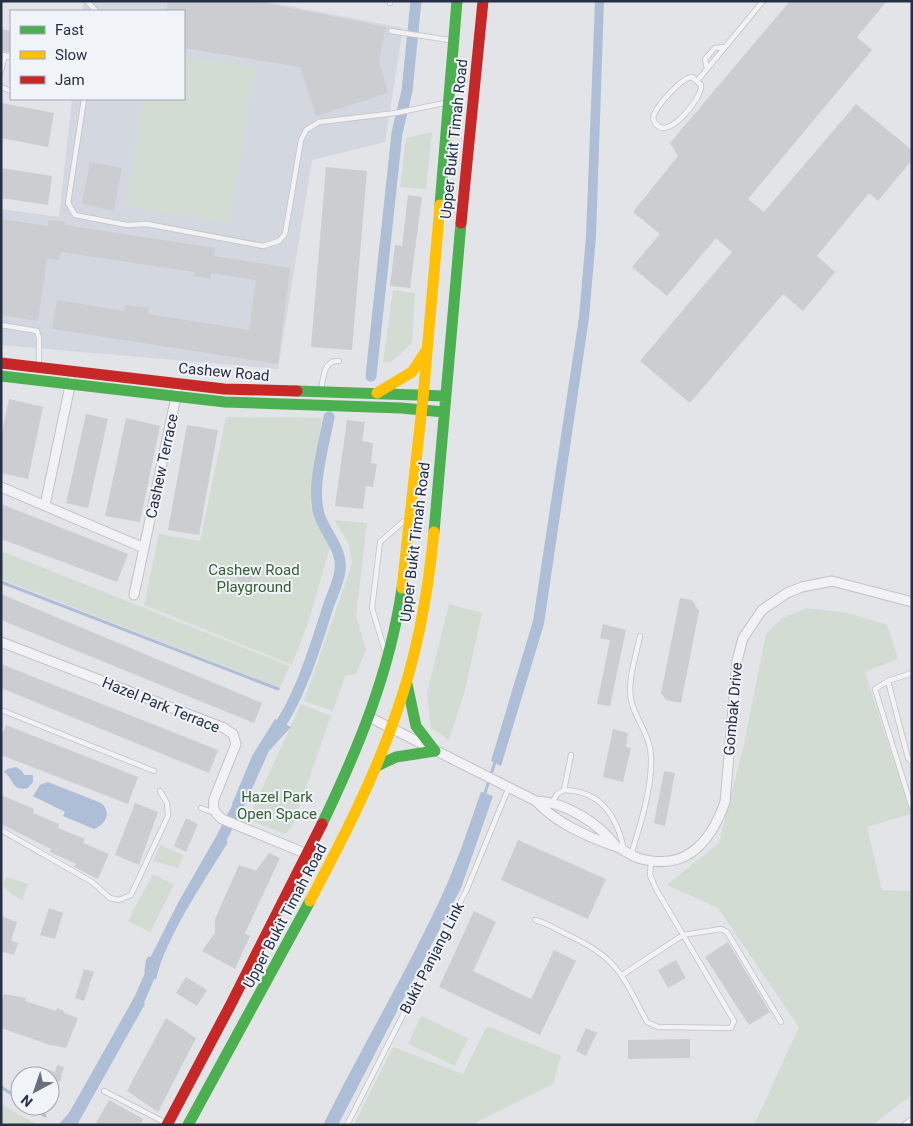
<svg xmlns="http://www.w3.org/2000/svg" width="913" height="1126" viewBox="0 0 913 1126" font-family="Roboto,sans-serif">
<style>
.built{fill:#d3d7df}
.green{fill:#d2dcd2}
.water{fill:#aebed6}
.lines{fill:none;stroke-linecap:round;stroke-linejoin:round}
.stream{stroke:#aebed6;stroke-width:3}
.canal{stroke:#aebed6;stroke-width:11}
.building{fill:#cbcdd1}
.lane-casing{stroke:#c1c2c6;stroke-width:6}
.street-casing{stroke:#c1c2c6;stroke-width:11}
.lane{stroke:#f2f2f4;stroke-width:4.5}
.street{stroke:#f2f2f4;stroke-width:9}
.fast{stroke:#4caf50;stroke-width:11}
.slow{stroke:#ffc107;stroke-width:11}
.jam{stroke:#c62828;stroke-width:11}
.labels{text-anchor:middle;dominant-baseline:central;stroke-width:4;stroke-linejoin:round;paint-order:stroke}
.street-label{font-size:15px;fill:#272f44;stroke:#f0f3f8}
.park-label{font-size:15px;fill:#376132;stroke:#f0f3f8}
</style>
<rect width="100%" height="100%" fill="#e3e4e8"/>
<path class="built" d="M84,1H263L403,28L385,142L312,160L278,369L1,345V209L59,217L72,99H184V11H82Z"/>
<path class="green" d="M184,56L255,67L230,223L126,206L143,99H184Z
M432,132L426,189L400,187L406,138Z
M393,290L415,293L412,343L391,362H383Z
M226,417L322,418L310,504L317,524L330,547L309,620L292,665L144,605L159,534L200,541Z
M334,520L367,523L356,616L366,650L356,674L345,676L333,711L304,701L352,564L349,544Z
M1,551L290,666L280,688L1,579Z
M449,604L482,613L464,694L449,740L431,728L427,693Z
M807,608L848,613L887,625L898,659L865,672L911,814L867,827L882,890L912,891V1095L872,1125H754L799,1027L718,908L667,885L719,843L744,744L766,634L782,618Z
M301,704L331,716L292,827L285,834L248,819Z
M160,845L183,855L178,868L153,861Z
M153,874L174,885L150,932L128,921Z
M6,877L28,884L22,900L11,894L3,886Z
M421,1016L468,1038L455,1066L408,1044Z
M487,1026L561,1056L553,1084L471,1125H354L393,1047L463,1074Z
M1,1104L34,1123L33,1125H1Z"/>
<path class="water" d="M595,1H604L596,236L589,318L544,624L501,766L491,761L533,621L579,317L586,236Z
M275,719L291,727L269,751L242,811L232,804L252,756Z
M16,767L22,771L24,775H33V782L28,788C12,792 14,779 4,772L7,769Z
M48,782L101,803C112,812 106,824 94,829L63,816L65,812L33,796L40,785Z
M481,792L493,796L461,888L338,1125H323C363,1044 410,967 447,884C460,854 470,823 481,792Z
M217,835L228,842C206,878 164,940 156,980L144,970L179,901Z
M135,996L145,1004L77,1125H58L69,1113Z"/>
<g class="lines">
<path class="stream" d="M1,582L278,689
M484,796L496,759
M1,1087L20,1099
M30,1106L45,1116"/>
<path class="canal" d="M371,376L397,133L407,91L416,1
M273,735C299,701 315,648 328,607C332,595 339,582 340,570C343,549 325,534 319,514C311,487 324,445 329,417
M215,851L243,796
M134,1012L150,975L151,962"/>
</g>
<path class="building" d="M168,1H256L386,27L379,61L388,93L316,116L300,67L184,48V11H166Z
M790,1H887L857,37L872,50L748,199L764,212L856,104L907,146L912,151V160L878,201L869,193L817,256L835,272L803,311L783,294L690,403L640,361L732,252L716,238L667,296L632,267L660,234L633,212L678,156L670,143Z
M1,29L11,31V53L1,51Z
M1,103L54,113L48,147L1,138Z
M90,162L122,168L114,211L82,204Z
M326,167L367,171L352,350L311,347Z
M1,168L52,176L48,205L1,198Z
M408,195L422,197L410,288L390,286L395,245L402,246Z
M1,219L48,226L49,220L65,222V225L215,248L214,256L290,268L278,364L52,329L57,300L124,311L125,305L149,308L148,314L249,330L256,280L211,273V279L194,276V272L61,252L59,260L47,258L38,321L1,315Z
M9,399L43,407L28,479L1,473V437Z
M86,414L108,419L88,508L66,503Z
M126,418L160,426L140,522L105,516Z
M347,420L365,422L362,441L373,443L371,463L377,464L373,487L366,486L363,509L335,506Z
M187,425L218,430L199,535L168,530Z
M1,504L128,554L117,582L1,539Z
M248,565L254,568L256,576L251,580L254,593L237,579L239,570Z
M1,594L262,703L254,723L1,620Z
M680,598L692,600L699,611L681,703L666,700L661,693Z
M603,624L626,630L610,706L597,704L610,640L600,638Z
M1,664L218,750L209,773L1,688Z
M6,725L138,777L128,804L1,755V736Z
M613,729L628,733L626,747L631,748L623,782L603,777Z
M664,771L675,773L665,826L654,823Z
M1,795L34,809L33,813L59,824L58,828L85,839L83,843L109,854L98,879L74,867L76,864L50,852L51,849L1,824Z
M135,803L158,812L139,865L115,855Z
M186,818L198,824L186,852L174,846Z
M518,840L606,879L588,919L501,880Z
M269,853L280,858L245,933L250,936L235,969L202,951L215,933V919L239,865L256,871Z
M49,908L63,913L55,939L40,935Z
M474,911L496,922L473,971L531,999L554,950L576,961L540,1035L439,987Z
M1,916L17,922L11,941L18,943L14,955L1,951Z
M728,942L770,1012L749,1025L705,957Z
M676,960L686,978L668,988L658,970Z
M84,969L94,972L84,1001L75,998Z
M186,977L207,990L197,1006L176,993Z
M4,994L26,998L25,1001L56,1011L57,1008L64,1011V1013L78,1018L66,1048L50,1045L1,1028V1003Z
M166,1018L196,1038L158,1112L127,1091Z
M586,1028L597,1033L586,1056L576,1051Z
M690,1039V1058L628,1059V1040Z
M57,1065L64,1067L60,1082L50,1079V1076L36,1074L39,1067L55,1072Z
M109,1100L143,1119L140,1125H95Z"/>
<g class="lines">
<defs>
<path id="lane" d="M87,1L96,11
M390,3V1
M391,31L449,40
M1,55L11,57
M707,69L705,59L715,48L725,47
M1,71L5,55
M692,77L701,85C703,98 662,149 653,118C655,107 681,78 692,77Z
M698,80L763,1
M1,87L11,91
M84,99L68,203L75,215L127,225L147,224L263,246L279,241L285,234L301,140L306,130L319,122L396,113L444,103
M1,325L37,331L39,338V365
M321,389C324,377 323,360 339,361
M384,648L372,608L380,542L404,521
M912,673L888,681L875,689L912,808
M888,681L908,758L912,762
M1,710L154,771
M564,790C602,791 617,817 624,850
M552,803L557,794L564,790L571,755
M201,808L215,813
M1,830L92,882L110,898L119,900L131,895L168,816L167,803L160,791
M631,855C640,826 652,789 651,758C651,737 638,723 632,704C626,684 636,656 640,636
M535,920C545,922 556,929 566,934C618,958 621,973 647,1022L658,1027L731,1028L734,1021L656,889L650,875L651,861
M622,975L683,935L721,929L727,932L781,1022
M104,1091L164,1122
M347,1125L466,891L509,787
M904,1125L912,1119"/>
<path id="street" d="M1,487L144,548
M45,505L71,381
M134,595L177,392
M1,642L224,728L233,734L236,744L214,799C212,808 215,813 222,819L307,854
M369,717L536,801C556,823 586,836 614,846C622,848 629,855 638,858C685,872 710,844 725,802L737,661L743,638L762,610L787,593L802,587L832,581L912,602
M536,801C566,802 598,823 616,846"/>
</defs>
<use href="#lane" class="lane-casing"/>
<use href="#street" class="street-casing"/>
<use href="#lane" class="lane"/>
<use href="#street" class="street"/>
<path class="fast" d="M440,205L457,1
M1,376L225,402L401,408L444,412
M297,391L445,396
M434,532L461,223
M377,766L396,757L435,751L416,726L407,684
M322,824C358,749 390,672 402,588
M188,1125L310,901"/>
<path class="slow" d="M377,393L412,372L426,351
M402,588L423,398L440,205
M310,901C342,840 374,779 396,714C417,656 428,594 434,532"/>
<path class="jam" d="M461,223L483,1
M1,363L224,389L297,391
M167,1125L231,1004L322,824"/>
</g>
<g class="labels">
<g class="street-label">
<text transform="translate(454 139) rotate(-84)">Upper Bukit Timah Road</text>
<text transform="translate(224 372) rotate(5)">Cashew Road</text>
<text transform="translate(162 466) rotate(-78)">Cashew Terrace</text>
<text transform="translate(415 542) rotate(-83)">Upper Bukit Timah Road</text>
<text transform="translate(161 705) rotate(22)">Hazel Park Terrace</text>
<text transform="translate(733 709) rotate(-85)">Gombak Drive</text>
<text transform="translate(285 916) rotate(-62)">Upper Bukit Timah Road</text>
<text transform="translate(432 958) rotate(-63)">Bukit Panjang Link</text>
</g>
<g class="park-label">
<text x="254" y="570">Cashew Road<tspan x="254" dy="17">Playground</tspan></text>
<text x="277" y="797">Hazel Park<tspan x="277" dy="17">Open Space</tspan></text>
</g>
</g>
<rect width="913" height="1126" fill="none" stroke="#272f44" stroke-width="5"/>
<rect x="10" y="10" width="175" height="90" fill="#f0f3f8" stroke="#a0a5b0"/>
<rect x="20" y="26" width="25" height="8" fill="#4caf50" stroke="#a0a5b0"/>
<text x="55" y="35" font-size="15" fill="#272f44">Fast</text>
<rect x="20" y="51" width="25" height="8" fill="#ffc107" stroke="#a0a5b0"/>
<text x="55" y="60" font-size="15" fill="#272f44">Slow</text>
<rect x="20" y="76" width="25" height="8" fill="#c62828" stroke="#a0a5b0"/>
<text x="55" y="85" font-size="15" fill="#272f44">Jam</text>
<g transform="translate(35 1091) rotate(220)"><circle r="24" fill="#f0f3f8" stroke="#a0a5b0"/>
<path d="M0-4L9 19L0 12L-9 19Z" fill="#696e7d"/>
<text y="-8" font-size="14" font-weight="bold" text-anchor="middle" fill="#272f44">N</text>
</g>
</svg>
